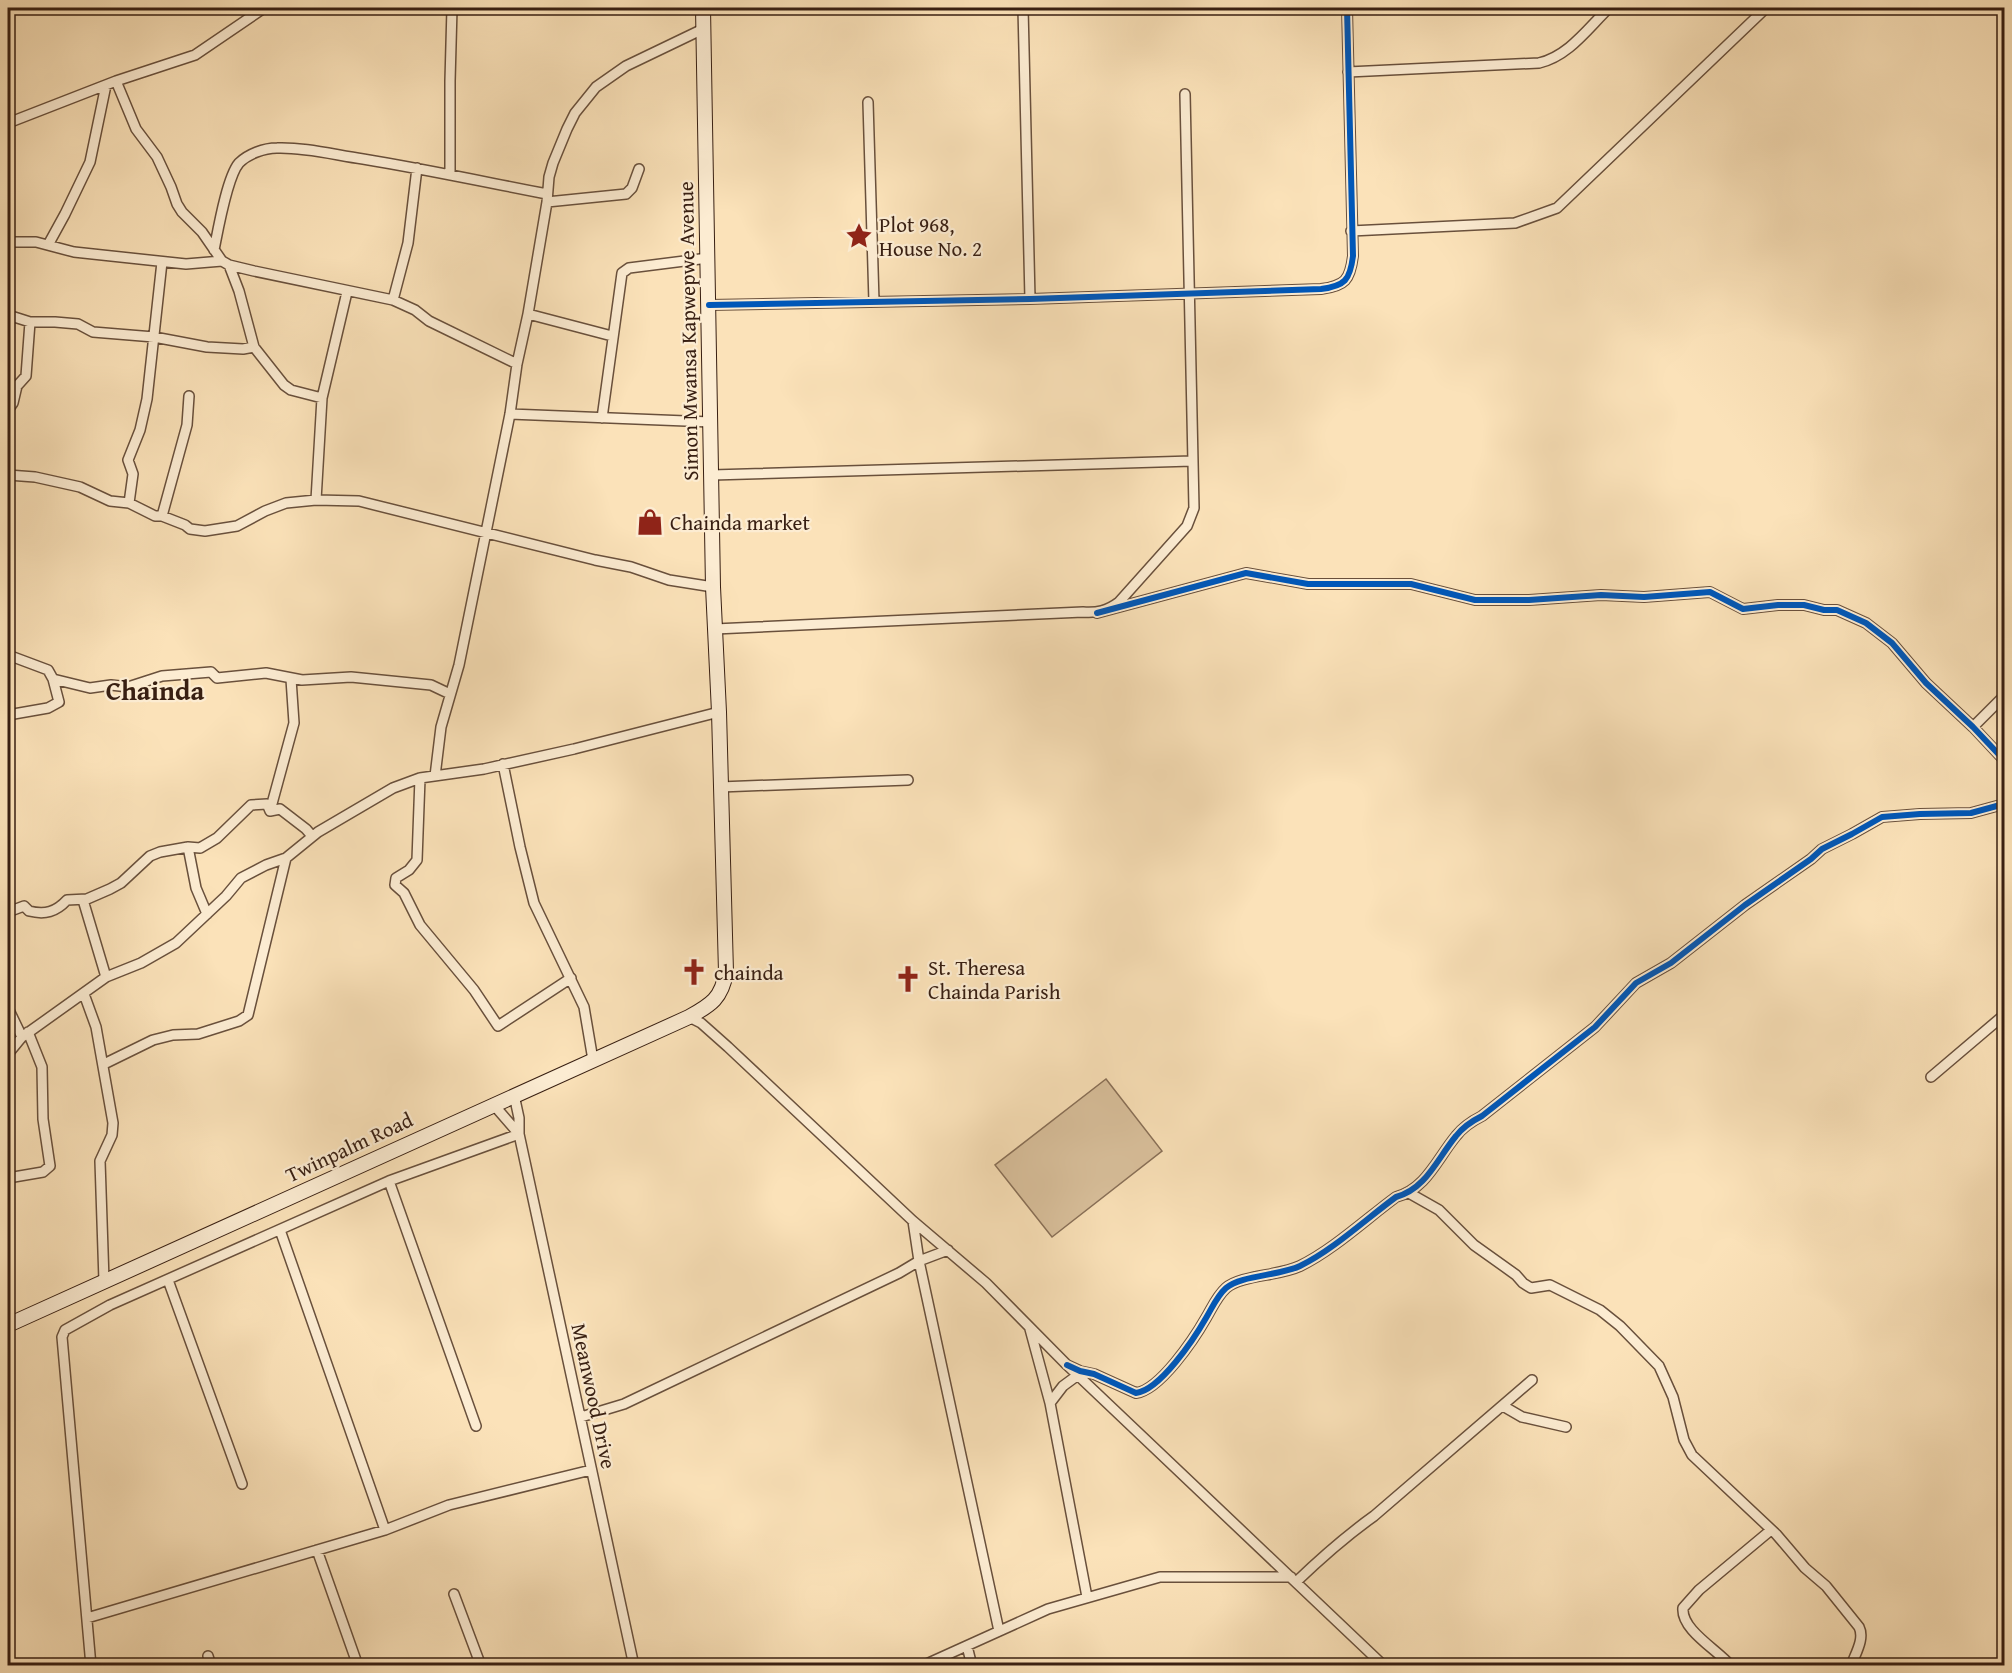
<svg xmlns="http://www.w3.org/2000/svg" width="2012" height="1673" viewBox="0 0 2012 1673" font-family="'Gentium Book Plus',serif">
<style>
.green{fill:#dac19d;stroke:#897058;stroke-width:1.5}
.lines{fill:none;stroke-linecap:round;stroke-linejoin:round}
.street-casing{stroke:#69503c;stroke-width:12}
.secondary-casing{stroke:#381f12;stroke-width:16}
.street{stroke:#fcecd2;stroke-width:9}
.secondary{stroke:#fcecd2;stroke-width:14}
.cycleway-casing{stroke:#fcecd2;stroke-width:10}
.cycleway{stroke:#0057b8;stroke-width:6}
.labels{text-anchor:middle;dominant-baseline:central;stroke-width:4.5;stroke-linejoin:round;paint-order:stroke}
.poi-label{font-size:21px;fill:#381f12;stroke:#fcecd2;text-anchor:start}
.street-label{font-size:21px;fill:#381f12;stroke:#fcecd2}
.district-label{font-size:27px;font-weight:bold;fill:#381f12;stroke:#fcecd2}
</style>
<rect width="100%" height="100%" fill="#fbe2b9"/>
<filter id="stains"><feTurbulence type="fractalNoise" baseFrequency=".00333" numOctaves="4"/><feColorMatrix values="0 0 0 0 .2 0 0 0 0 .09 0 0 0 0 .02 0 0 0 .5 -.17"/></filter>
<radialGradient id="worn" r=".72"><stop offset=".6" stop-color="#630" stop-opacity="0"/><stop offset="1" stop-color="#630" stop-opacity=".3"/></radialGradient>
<path class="green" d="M1106,1079L1162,1151L1052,1237L995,1165Z"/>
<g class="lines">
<defs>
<path id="street" d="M1023,8L1030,299
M1348,72L1539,63C1569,56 1588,28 1609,8
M116,81L136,129L157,157L171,187L177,204L182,212L202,232L222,261L229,265L254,271L393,300L415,310L429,321L517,364
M868,102L874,302
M8,123L116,81L195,55L264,8
M450,175V81L452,8
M547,202L626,194L632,188L639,169
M1351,231L1515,223L1557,208L1766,8
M8,242H36L74,252L186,264L222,261
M48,245L65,214L90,162L106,85
M214,250C218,230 227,177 239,163C248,154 264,148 277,148C305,147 335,155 363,159C424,169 485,182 547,194
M229,265L239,291L254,347L284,385L291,390L322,398
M393,300L408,243L417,168
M709,305L1030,299L1321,289C1345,286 1350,280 1353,256L1347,8
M528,314L612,336
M8,315L30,322H55L78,324L93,332L154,337L207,347L243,349L254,347
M8,410L13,403L17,386L26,376L30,322
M510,414L711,422
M602,418L622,273L629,268L708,258
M8,475L35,477L80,487L110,501L129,503L155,516H162L185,525L190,529L205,531L237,526L265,511L286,503L316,500L359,501L595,560L631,567L669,580L713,587
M712,475L1192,461
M316,500L322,398L347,292
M129,503L133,474L128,460L140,430L147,399L162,262
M162,516L187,425L189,396
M1097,613L1246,573L1308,584H1411L1475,600H1529L1601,595L1644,597L1710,592L1743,609L1778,605H1804L1824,610H1837L1866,623L1892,643L1926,683L1973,727L2004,760
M715,629L1083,612C1097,613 1107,611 1119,602L1187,526L1194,508L1185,94
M8,655L48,670L53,679L90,688L111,685L128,687L162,676L211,672L217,678L266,673L302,680L351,677L431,685L450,694
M8,715L48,708L59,702L53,679
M1973,727L2004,696
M503,764L520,847L534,903L584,1007L593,1060
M435,776L441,727L459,665L510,414L517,364L528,314L547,202L549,177L553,163L567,129L575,113L596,87L626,66L703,29
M420,778L417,860L409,870L396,878L395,885L404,893L420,925L474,990L498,1026L571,978
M720,787L908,780
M270,811L294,723L291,679
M188,847L196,888L207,914
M83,900L106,977
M8,912L24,906L29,911C45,915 56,912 67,900L87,899L110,889L121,883L150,856L160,852L188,847L200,848L217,838L251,805L267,804L270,811L280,809L306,829L312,836
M84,994L96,1027L113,1123L112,1135L100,1161L104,1281
M8,1008L22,1037
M689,1017L701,1023L728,1047L913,1221L986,1283L1067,1365L1384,1666
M8,1054L22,1037L106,977L141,963L176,943L226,896L241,878L266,865L286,858L318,832L393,788L420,778L484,769L574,749L719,712
M104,1064L153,1040L173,1035L198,1034L239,1021L248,1015L286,858
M1931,1077L2004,1015
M514,1095L519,1118V1134L634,1666
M493,1104L519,1134
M8,1178L43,1172L50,1166L43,1119L42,1067L28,1032
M389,1181L476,1426
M1409,1193L1439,1210L1474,1245L1516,1275L1523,1283L1531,1288L1550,1285L1600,1310L1620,1326L1659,1366L1673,1397L1684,1440L1692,1455L1776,1534L1805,1568L1826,1586L1859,1627C1865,1639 1855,1654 1851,1666
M913,1221L919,1261L999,1631
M280,1230L385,1530
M168,1280L242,1484
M1030,1329L1050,1403L1087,1597
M1067,1365L1080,1371L1094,1374L1136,1393C1160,1390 1194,1339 1206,1318C1212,1308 1217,1296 1226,1288C1241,1275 1279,1276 1300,1266C1333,1250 1366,1219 1396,1197C1426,1189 1437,1159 1456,1136C1463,1127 1472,1121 1482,1116L1595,1027L1636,983L1671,963L1745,905L1811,859L1822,849L1852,834L1882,817L1920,814L1971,813L2004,804
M1050,1403L1063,1386L1078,1375
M1503,1406L1522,1417L1566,1427
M581,1417L624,1404L899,1273L919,1261L948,1250
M317,1550L358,1666
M1296,1582C1321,1558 1346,1536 1374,1516L1532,1380
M454,1594L481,1666
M87,1618L385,1530L449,1505L591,1470
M967,1646L972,1666
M208,1656L211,1666
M91,1666L62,1337L65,1330L110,1305L389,1181L519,1134
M922,1666L1048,1609L1160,1577H1291
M1731,1666C1718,1650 1681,1630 1683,1608L1699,1590L1771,1530"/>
<path id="secondary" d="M8,1325L689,1017C711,1005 722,998 726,972L719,712L713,587L703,8"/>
</defs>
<use href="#street" class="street-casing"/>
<use href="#secondary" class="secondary-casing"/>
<use href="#street" class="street"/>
<use href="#secondary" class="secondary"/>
<defs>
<path id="cycleway" d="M709,305L1030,299L1321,289C1345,286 1350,280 1353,256L1347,8
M1097,613L1246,573L1308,584H1411L1475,600H1529L1601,595L1644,597L1710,592L1743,609L1778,605H1804L1824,610H1837L1866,623L1892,643L1926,683L1973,727L2004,760
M1067,1365L1080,1371L1094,1374L1136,1393C1160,1390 1194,1339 1206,1318C1212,1308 1217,1296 1226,1288C1241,1275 1279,1276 1300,1266C1333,1250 1366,1219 1396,1197C1426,1189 1437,1159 1456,1136C1463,1127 1472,1121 1482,1116L1595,1027L1636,983L1671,963L1745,905L1811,859L1822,849L1852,834L1882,817L1920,814L1971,813L2004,804"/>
</defs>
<use href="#cycleway" class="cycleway-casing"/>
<use href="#cycleway" class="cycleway"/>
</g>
<defs>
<symbol id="sight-bare" viewBox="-9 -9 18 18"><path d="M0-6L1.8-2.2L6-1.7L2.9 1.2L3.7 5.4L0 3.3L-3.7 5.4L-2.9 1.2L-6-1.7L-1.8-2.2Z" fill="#8f2418" stroke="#fcecd2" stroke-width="2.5" paint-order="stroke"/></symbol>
<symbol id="shop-bare" viewBox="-9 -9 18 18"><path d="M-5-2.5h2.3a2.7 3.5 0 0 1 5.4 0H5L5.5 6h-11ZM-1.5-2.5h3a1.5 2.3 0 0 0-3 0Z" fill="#8f2418" stroke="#fcecd2" stroke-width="2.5" paint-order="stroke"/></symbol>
<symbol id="church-bare" viewBox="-9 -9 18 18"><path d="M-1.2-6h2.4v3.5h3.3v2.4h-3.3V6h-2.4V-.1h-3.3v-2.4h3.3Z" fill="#8f2418" stroke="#fcecd2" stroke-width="2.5" paint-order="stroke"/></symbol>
</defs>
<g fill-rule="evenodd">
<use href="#sight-bare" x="840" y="217" width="38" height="38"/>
<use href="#shop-bare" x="631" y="503" width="38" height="38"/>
<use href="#church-bare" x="675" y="953" width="38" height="38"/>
<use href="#church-bare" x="889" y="960" width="38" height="38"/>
</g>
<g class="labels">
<g class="poi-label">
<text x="879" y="224">Plot 968,<tspan x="879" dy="24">House No. 2</tspan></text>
<text x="670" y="522">Chainda market</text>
<text x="928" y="967">St. Theresa<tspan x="928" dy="24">Chainda Parish</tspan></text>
<text x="714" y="972">chainda</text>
</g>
<g class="street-label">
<text transform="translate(688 331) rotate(-91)">Simon Mwansa Kapwepwe Avenue</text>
<text transform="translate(349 1147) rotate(-25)">Twinpalm Road</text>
<text transform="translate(594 1396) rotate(78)">Meanwood Drive</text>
</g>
<g class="district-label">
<text x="155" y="690">Chainda</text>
</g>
</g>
<rect width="2012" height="1673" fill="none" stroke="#fbe2b9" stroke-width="30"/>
<rect x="9" y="9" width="1994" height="1655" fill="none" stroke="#381f12" stroke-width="3"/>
<rect x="15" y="15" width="1982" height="1643" fill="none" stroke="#381f12" stroke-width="1.5"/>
<rect width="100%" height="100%" filter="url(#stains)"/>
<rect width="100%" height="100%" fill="url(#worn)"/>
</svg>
